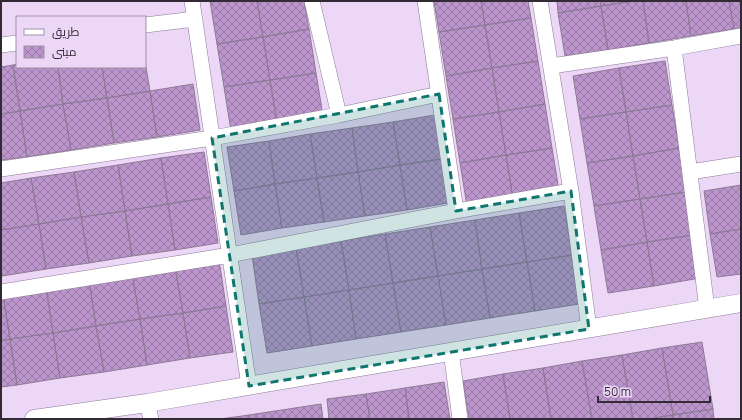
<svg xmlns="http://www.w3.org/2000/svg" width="742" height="420" viewBox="0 0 742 420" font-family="Manrope,Cairo,sans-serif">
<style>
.building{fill:url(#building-cross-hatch);stroke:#8d7a96}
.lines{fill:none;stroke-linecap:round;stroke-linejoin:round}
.minor-casing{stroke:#8d7a96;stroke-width:16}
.tertiary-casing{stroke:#8d7a96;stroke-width:19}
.minor{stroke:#fff;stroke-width:15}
.tertiary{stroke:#fff;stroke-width:18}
.marked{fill:#0f766e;fill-opacity:0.2;stroke:#0f766e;stroke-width:3;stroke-dasharray:8 5;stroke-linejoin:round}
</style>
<defs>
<pattern id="building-cross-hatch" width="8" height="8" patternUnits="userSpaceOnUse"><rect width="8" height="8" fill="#bb95cb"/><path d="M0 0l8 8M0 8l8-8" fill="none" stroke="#997aa6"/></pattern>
</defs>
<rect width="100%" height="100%" fill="#ecd7f6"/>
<path class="building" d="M210,1H257L263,37L217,44Z
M257,1H304L309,29L263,37Z
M434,1H481L485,25L439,32Z
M481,1H528L531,18L485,25Z
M557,1H600L601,6L558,13Z
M600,1H634L601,6Z
M634,1H643L649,43L608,50L601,6Z
M643,1H686L691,36L649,43Z
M686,1H729L734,29L691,36Z
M729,1H741V28L734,29Z
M601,6L608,50L565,56L558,13Z
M531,18L538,61L492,68L485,25Z
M485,25L492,68L446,76L439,32Z
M309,29L316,73L270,80L263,37Z
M263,37L270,80L224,87L217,44Z
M145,61L150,91L107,98L102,67H145Z
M538,61L545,104L499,112L492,68Z
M665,61L672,105L626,112L619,68Z
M17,64V67H58L63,104L20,111L13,65Z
M13,65L20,111L1,114V67Z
M58,67H102L107,98L63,104Z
M492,68L499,112L453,119L446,76Z
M619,68L626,112L580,119L573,76Z
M316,73L323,116L277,123L270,80Z
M270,80L277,123L231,131L224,87Z
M193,84L200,130L157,137L150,91Z
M150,91L157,137L114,143L107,98Z
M107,98L114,143L71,150L63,104Z
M63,104L71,150L27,157L20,111Z
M545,104L552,148L506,155L499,112Z
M672,105L679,148L633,156L626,112Z
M20,111L27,157L1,160V114Z
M499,112L506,155L460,163L453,119Z
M626,112L633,156L587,163L580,119Z
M435,115L442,159L400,165L393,122Z
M393,122L400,165L358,172L352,128Z
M352,128L358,172L317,178L310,134Z
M310,134L317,178L275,184L269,141Z
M269,141L275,184L234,191L227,147Z
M552,148L559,191L513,199L506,155Z
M679,148L686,192L640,199L633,156Z
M204,152L211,197L168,204L161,158Z
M506,155L513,199L467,206L460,163Z
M633,156L640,199L594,206L587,163Z
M161,158L168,204L125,211L118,165Z
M442,159L448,203L407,210L400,165Z
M118,165L125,211L81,217L74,172Z
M400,165L407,210L365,216L358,172Z
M74,172L81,217L39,224L31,178Z
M358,172L365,216L324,222L317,178Z
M31,178L39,224L1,230V183Z
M317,178L324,222L282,228L275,184Z
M275,184L282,228L241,235L234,191Z
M741,185V229L710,234L704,191Z
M686,192L693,235L647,242L640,199Z
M211,197L218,243L175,250L168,204Z
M640,199L647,242L601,250L594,206Z
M168,204L175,250L132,256L125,211Z
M564,206L572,255L527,262L519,213Z
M125,211L132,256L89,263L81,217Z
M519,213L527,262L482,269L475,220Z
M81,217L89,263L46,269L39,224Z
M475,220L482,269L438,276L430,227Z
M39,224L46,269L2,276L1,267V230Z
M430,227L438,276L393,283L385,234Z
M741,229V274L717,277L710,234Z
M385,234L393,283L349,290L341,241Z
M693,235L700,278L654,286L647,242Z
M341,241L349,290L304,297L296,248Z
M647,242L654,286L608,293L601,250Z
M296,248L304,297L259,304L252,255Z
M572,255L579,304L535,311L527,262Z
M219,260L226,306L183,313L175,267Z
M527,262L535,311L490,318L482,269Z
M175,267L183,313L140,319L132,274Z
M482,269L490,318L446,325L438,276Z
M132,274L140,319L96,326L89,280Z
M438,276L446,325L401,332L393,283Z
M89,280L96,326L53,333L46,287Z
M393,283L401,332L356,339L349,290Z
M46,287L53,333L10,339L3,294Z
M349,290L356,339L312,346L304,297Z
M1,294H3L10,339L1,341Z
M304,297L312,346L267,353L259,304Z
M226,306L233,352L190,358L183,313Z
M183,313L190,358L147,365L140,319Z
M140,319L147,365L104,372L96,326Z
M96,326L104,372L60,378L53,333Z
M53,333L60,378L17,385L10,339Z
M10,339L17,385L1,387V341Z
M702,342L713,409L673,415L662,348Z
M662,348L673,415L649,419H633L622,355Z
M622,355L633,419H592L582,361Z
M582,361L592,419H551L543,368Z
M543,368L551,419H510L503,374Z
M503,374L510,419H469L463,381Z
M444,382L450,419H409L405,388Z
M405,388L409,419H370L366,394Z
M366,394L370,419H329L327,399Z
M321,404L323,419H250L249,415Z
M713,409L714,419H673V415Z
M249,415L250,419H220Z
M673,415V419H649Z"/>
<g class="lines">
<defs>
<path id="minor" d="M192,1L249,386
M312,1L339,115
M425,1L456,211
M540,1L571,191L589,329
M145,25L195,19
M1,45L17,43
M674,48L707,309
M551,66L674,48L741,36
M1,169L212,138L339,115L439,94
M690,172L741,164
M1,292L230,255L456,211L571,191
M451,351L460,419
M147,403L151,419"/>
<path id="tertiary" d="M34,419L147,403L741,303"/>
</defs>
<use href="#minor" class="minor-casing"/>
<use href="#tertiary" class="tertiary-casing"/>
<use href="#minor" class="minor"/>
<use href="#tertiary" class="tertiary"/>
</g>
<path class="marked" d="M439,94L456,211L571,191L589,329L249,386L212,138Z"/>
<rect width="742" height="420" fill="none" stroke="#312934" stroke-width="4"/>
<rect x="16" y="16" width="130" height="52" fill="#ecd7f6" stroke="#a191a8"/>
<rect x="24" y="29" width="20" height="6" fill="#ffffff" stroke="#a191a8"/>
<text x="52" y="36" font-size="12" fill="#312934">طريق</text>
<rect x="24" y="46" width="20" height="12" fill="url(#building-cross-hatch)" stroke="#a191a8"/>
<text x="52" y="56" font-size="12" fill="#312934">مبنى</text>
<path d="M598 396v6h112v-6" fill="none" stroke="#312934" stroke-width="2"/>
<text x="604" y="396" font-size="12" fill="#312934" stroke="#ecd7f6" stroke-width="3" paint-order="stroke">50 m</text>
</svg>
